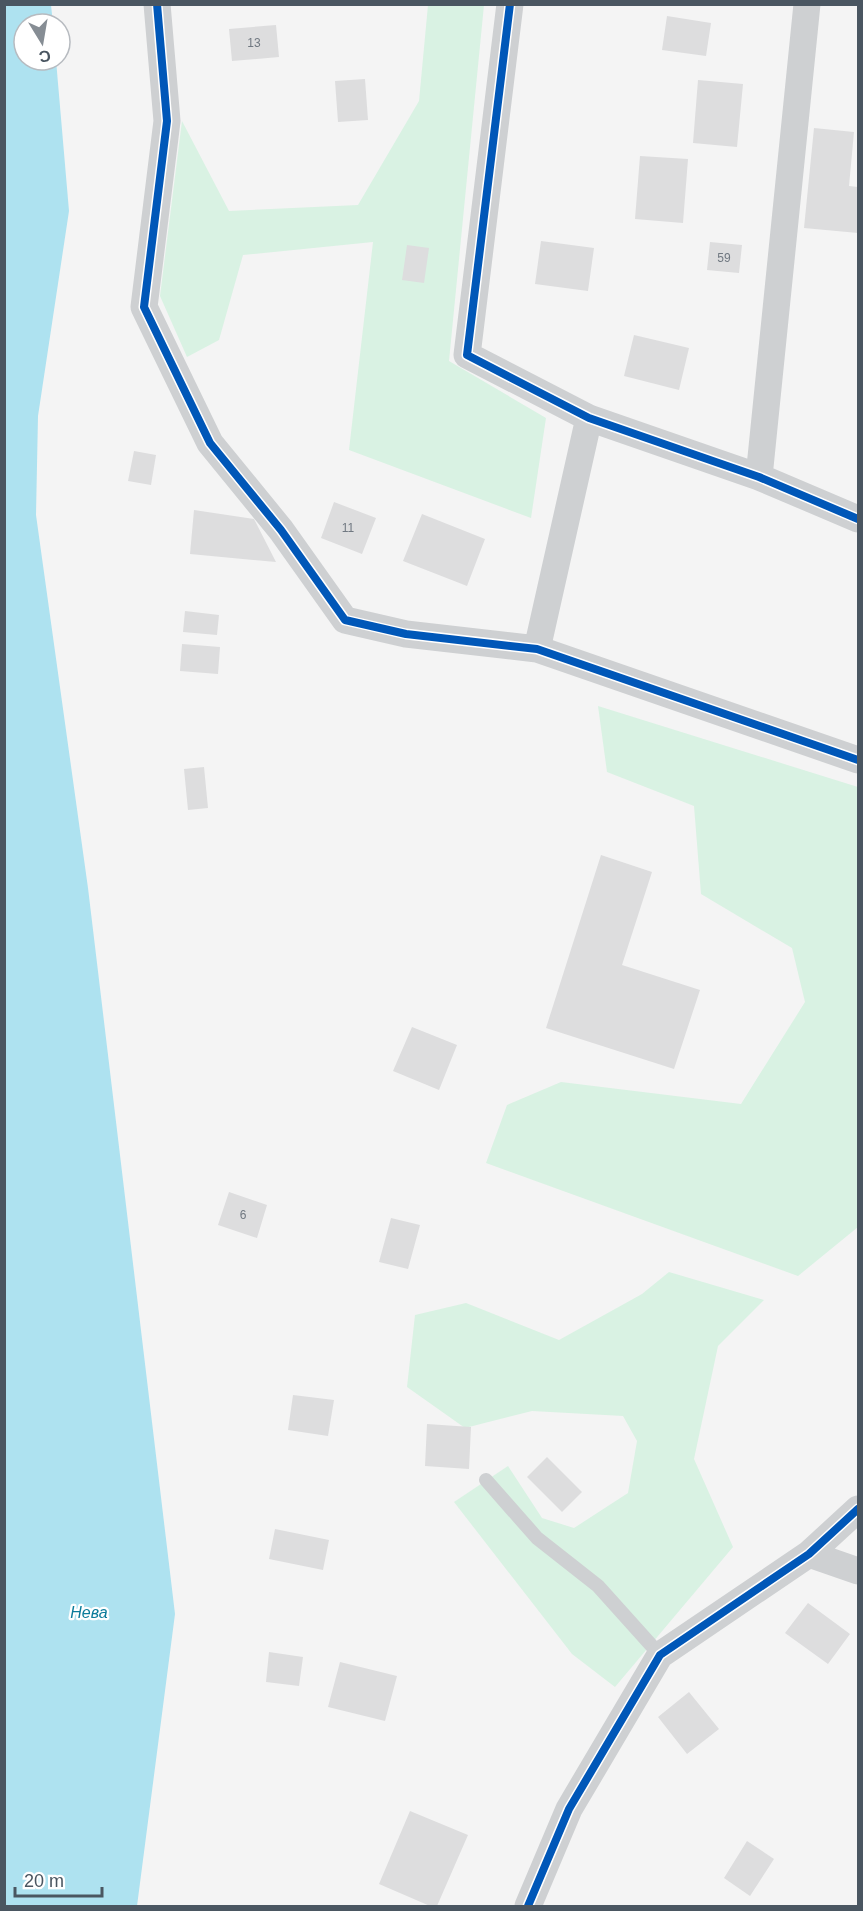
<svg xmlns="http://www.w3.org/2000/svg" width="863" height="1911" viewBox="0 0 863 1911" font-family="Arial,sans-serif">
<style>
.green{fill:#d9f2e3}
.water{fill:#aee2f0}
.building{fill:#ddddde}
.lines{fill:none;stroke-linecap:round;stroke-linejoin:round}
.lane{stroke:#ced0d2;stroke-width:14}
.street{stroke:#ced0d2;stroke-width:27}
.cycleway-casing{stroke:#fff;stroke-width:11}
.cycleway{stroke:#0057b8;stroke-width:8}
.labels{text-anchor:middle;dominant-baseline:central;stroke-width:4.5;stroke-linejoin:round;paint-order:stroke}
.number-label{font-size:12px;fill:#707881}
.water-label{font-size:16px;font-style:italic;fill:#0c7c9b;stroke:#fff}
</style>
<rect width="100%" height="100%" fill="#f4f4f4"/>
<path class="green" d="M428,5H484L449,361L546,418L531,518L349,450L373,242L243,255L219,340L187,357L160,296L182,121L229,211L358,205L419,101Z
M598,706L858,787V1227L798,1276L486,1163L507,1105L561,1082L741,1104L805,1002L792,948L701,894L694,806L607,772Z
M669,1272L764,1300L718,1346L694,1459L733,1547L615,1687L572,1654L454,1502L508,1466L542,1518L574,1528L628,1493L637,1441L623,1416L532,1411L465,1428L407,1387L415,1315L466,1303L559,1340L642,1294Z"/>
<path class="water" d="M51,5L53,24H24V60H56L69,211L38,416L36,515L88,888L175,1614L137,1906H4V5Z"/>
<path class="building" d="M667,16L711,23L706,56L662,50Z
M276,25L279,57L232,61L229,29Z
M365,79L368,120L338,122L335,81Z
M698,80L743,84L737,147L693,143Z
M814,128L854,132L849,186L858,187V233L804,228Z
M640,156L688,159L683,223L635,219Z
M541,241L594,248L588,291L535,284Z
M710,242L742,245L739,273L707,270Z
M407,245L429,248L424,283L402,280Z
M634,335L689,348L679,390L624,376Z
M134,451L156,455L151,485L128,481Z
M334,502L376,518L362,554L321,538Z
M194,510L254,519L276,562L190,554Z
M422,514L485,539L467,586L403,561Z
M185,611L219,615L217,635L183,632Z
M182,644L220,647L218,674L180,671Z
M204,767L208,808L188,810L184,769Z
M601,855L652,872L622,965L700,990L674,1069L546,1028Z
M412,1027L457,1045L439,1090L393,1071Z
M229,1192L267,1205L257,1238L218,1225Z
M391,1218L420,1225L408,1269L379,1262Z
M293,1395L334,1400L328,1436L288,1430Z
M427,1424L471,1427L469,1469L425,1466Z
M547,1457L582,1492L562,1512L527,1477Z
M275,1529L329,1540L323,1570L269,1559Z
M808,1603L850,1634L828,1664L785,1633Z
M269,1652L303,1657L299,1686L266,1682Z
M340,1662L397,1676L385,1721L328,1707Z
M689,1692L719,1729L687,1754L658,1717Z
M410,1811L468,1835L437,1906H430L379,1884Z
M747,1841L774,1859L750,1896L724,1878Z"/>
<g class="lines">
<path class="lane" d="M486,1480L537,1538L598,1586L660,1655"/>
<path class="street" d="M157,4L167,121L144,307L210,443L281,530L345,620L406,634L537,649L858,760
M510,4L467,355L589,418L759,477L858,519
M759,477L807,4
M537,649L589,418
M809,1554L858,1571
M528,1906L569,1809L660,1655L809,1554L858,1509"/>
<defs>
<path id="cycleway" d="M157,4L167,121L144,307L210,443L281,530L345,620L406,634L537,649L858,760
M510,4L467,355L589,418L759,477L858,519
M528,1906L569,1809L660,1655L809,1554L858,1509"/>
</defs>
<use href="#cycleway" class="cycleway-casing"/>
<use href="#cycleway" class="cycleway"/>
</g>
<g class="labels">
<g class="number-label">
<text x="254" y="43">13</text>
<text x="724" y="258">59</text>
<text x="348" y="528">11</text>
<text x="243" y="1215">6</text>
</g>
<g class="water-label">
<text x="89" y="1612">Нева</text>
</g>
</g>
<rect width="863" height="1911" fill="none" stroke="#4a5661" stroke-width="12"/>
<g transform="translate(42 42) rotate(169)"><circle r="28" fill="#ffffff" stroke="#b7bbc0" stroke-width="1.5"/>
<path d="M0-4.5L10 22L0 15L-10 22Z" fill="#868d94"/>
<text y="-9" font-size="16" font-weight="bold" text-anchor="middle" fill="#4a5661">С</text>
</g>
<path d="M15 1887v9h87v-9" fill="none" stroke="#4a5661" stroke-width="3"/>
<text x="24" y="1887" font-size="18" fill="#4a5661" stroke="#ffffff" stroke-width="4.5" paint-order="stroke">20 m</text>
</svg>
